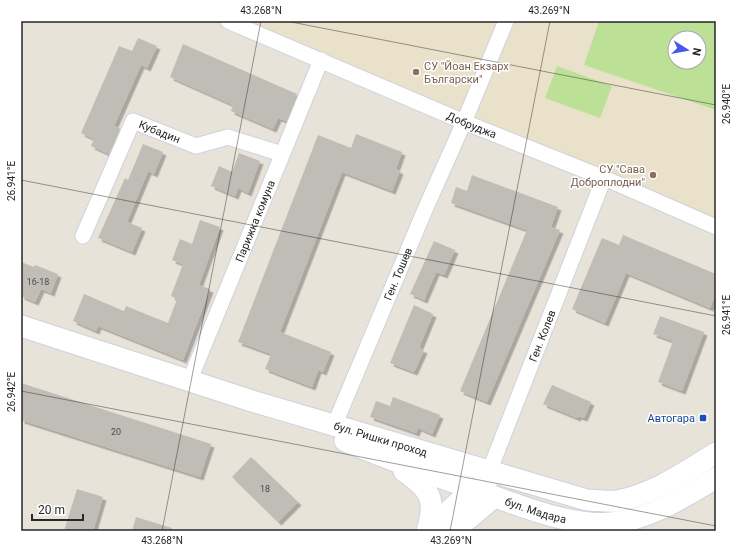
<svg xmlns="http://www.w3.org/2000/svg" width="737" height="552" viewBox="0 0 737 552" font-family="Roboto,sans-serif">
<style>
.education{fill:#e9e1c9;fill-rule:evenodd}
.pitch{fill:#bce196;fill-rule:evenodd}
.building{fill:#c0bcb6;filter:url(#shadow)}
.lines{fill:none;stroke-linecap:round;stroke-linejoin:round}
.street-casing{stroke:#cfd1df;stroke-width:17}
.secondary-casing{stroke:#cfd1df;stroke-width:23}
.street{stroke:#fff;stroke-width:15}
.secondary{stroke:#fff;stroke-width:21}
.ticks{fill:none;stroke:#272727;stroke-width:1;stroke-opacity:0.45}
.education-dot{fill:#8d6e63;stroke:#fff;stroke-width:1.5}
.transit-dot{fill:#1a4fb4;stroke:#fff;stroke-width:1.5}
.labels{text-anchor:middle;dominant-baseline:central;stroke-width:3;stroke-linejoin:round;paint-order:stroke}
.number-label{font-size:9px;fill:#4d4c4b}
.education-label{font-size:11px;fill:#785e54;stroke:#fff;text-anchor:start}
.street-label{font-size:11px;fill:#272727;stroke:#fff}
.transit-label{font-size:11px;fill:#164399;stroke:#fff;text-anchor:end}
.neatline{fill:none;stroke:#272727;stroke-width:1.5}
.ticks-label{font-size:10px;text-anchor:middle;fill:#272727}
</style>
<defs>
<filter id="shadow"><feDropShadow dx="3.5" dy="3.5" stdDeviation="0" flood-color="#0004"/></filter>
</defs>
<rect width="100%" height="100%" fill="#e8e3d9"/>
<path class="education" d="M232,21H716V228ZM675,38H699V62H675Z"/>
<path class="pitch" d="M599,21H716V110L584,65ZM675,38H699V62H675Z
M557,66L612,86L600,118L545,98Z"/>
<path class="building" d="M138,38L157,46L147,68L141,65L114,126L120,128L109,154L91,146L94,139L81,133L119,46L132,51Z
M183,44L297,94L286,121L278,118L273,129L231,111L233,105L170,77Z
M356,134L402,152L396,169L400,171L392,191L342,172L280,332L331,352L323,372L318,370L312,387L265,369L271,354L238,342L318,135L351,148Z
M143,144L163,152L154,174L148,171L127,222L142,228L132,252L98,238L125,178L128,180Z
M239,153L260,161L248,193L238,188L235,196L211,186L219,166L232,172Z
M472,175L558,207L551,227L560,230L487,402L460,391L527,230L451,203L456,187L467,191Z
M200,220L220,227L199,285L210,289L183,360L98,326L96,331L73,321L84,294L124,311L126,306L168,323L177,299L171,296L183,264L172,260L180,239L192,244Z
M623,235L716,274V293L710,308L626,273L605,323L572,309L602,238L619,245Z
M434,241L455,250L444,275L436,272L424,300L410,294Z
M21,262L34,267L35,265L58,274L51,293L41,289L35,302L21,296Z
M414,305L433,314L419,348L424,350L414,372L390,363Z
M660,316L704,332L682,391L658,382L673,341L653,334Z
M21,383L211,444L200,477L21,420Z
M552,385L591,402L584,418L578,416L577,418L543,404Z
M393,397L440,415L432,434L418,428L416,433L370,417L376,401L390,406Z
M251,457L298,502L278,522L232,477Z
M77,489L103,497L93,531H64Z
M136,517L172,528V531H132Z"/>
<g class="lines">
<defs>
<g id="street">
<path id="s1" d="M228,21L464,122L604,178L716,227"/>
<path id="s2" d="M83,236L133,121L196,146L228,137L282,154"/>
<path id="s3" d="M189,382L321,60"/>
<path id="s4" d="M334,426L424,212L464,122L506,21"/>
<path id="s5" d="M484,478L489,472L604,178"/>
</g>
<g id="secondary">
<path id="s6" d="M21,326L252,401L587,500C596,500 608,502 617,501C654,494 685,472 716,453"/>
<path id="s7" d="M345,441C388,460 432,474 476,490C516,504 569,527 611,523C649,520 684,497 716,478"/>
<path d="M404,471C430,489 437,499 427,531"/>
<path d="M429,531C446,514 463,494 486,485"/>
<path d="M454,531L494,497"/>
</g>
</defs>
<use href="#street" class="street-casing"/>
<use href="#secondary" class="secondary-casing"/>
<use href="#street" class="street"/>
<use href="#secondary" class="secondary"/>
</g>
<path class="ticks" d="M286,21L716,105M21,180L716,316M21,391L716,526M162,531L261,21M450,531L550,21"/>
<g class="education-dot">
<circle cx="416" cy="72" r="4"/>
<circle cx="653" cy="175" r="4"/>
</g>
<rect class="transit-dot" x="699" y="414" width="8" height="8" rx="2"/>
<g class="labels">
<g class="number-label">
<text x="38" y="282">16-18</text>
<text x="116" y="432">20</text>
<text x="265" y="489">18</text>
</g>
<g class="education-label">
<text x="424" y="66">СУ "Йоан Екзарх<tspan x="424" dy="13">Български"</tspan></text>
<text x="645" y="169" text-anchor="end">СУ "Сава<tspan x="645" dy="13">Доброплодни"</tspan></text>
</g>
<g class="street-label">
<text stroke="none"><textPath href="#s1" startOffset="265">Добруджа</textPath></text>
<text stroke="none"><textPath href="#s2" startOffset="154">Кубадин</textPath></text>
<text stroke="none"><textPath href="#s3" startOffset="174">Парижка комуна</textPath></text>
<text stroke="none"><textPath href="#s4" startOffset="165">Ген. Тошев</textPath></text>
<text stroke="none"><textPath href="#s5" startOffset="154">Ген. Колев</textPath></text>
<text stroke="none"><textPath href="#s6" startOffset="377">бул. Ришки проход</textPath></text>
<text stroke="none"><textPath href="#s7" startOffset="203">бул. Мадара</textPath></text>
</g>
<g class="transit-label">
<text x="695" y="418">Автогара</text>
</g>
</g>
<rect width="737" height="552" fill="none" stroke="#ffffff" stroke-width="44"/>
<g transform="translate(687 50) rotate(101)"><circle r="19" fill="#ffffff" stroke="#a9a9a9"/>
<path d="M0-3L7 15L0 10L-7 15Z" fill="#4659e8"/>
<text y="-6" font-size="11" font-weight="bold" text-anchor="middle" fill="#272727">N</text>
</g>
<path d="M32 514v6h51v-6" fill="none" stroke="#272727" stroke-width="2"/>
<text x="38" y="514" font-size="12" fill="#272727" stroke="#ffffff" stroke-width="3" paint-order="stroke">20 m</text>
<rect x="22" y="22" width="693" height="508" class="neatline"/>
<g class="ticks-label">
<text x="261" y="14">43.268°N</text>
<text x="549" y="14">43.269°N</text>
<text transform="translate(726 104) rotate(-90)" y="4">26.940°E</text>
<text transform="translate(11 181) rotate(-90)" y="4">26.941°E</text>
<text transform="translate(726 315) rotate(-90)" y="4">26.941°E</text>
<text transform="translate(11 392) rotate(-90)" y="4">26.942°E</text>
<text x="162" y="544">43.268°N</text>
<text x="451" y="544">43.269°N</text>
</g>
</svg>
